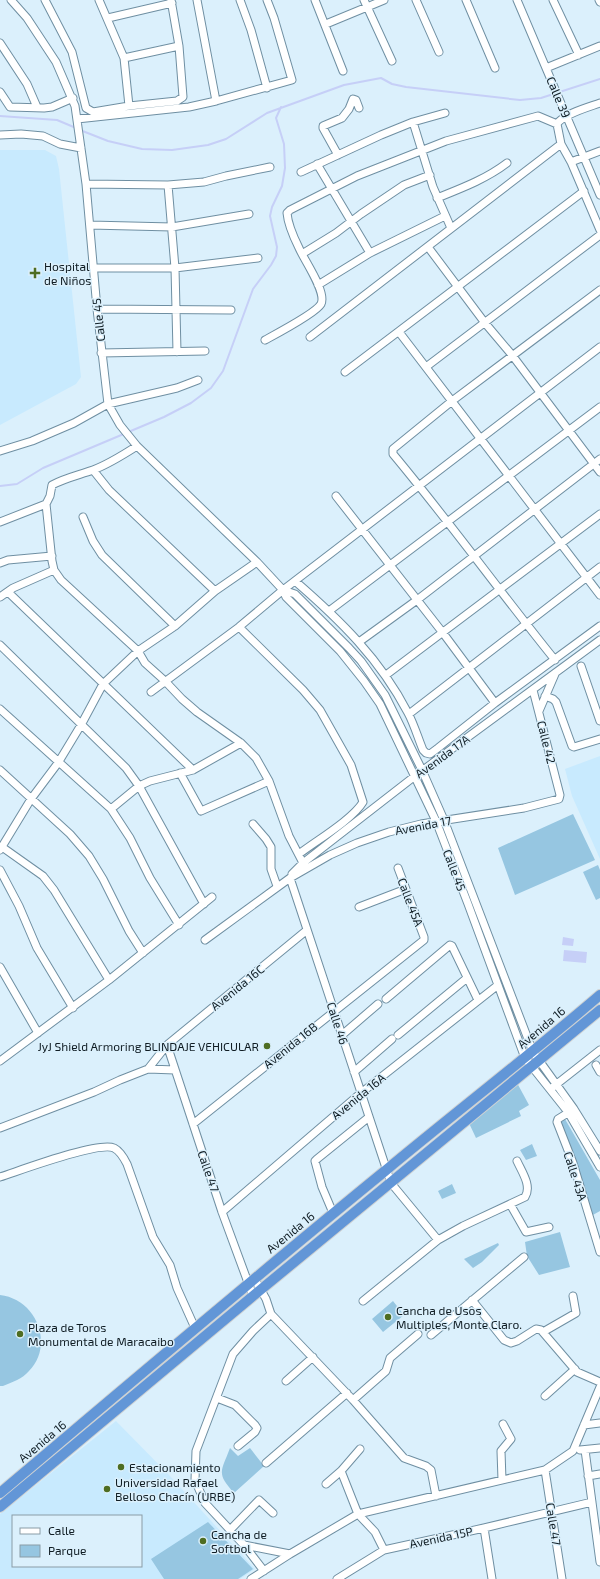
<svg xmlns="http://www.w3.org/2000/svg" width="600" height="1579" viewBox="0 0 600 1579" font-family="'Exo 2',sans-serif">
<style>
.built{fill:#c8eafe;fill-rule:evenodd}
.green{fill:#96c6e1}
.water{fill:#c6cff7}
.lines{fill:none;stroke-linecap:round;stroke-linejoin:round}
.stream{stroke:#c6cff7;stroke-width:2}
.minor-casing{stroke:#6f8fa2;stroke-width:9}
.highway-casing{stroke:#cfd2d3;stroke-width:12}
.minor{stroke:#fff;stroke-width:7}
.highway{stroke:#6296d7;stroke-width:10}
.poi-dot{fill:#4e6d22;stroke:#dbf0fc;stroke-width:1.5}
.labels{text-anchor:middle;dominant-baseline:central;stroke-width:3;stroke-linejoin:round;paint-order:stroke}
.street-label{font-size:12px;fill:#101d24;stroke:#dbf0fc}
.poi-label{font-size:12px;fill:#101d24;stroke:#dbf0fc;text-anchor:start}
</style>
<rect width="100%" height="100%" fill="#dbf0fc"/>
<path class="built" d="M0,150H45L56,156L59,169L81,377L76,384L0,425Z
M600,756V859L572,796L565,769Z
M116,1421L170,1476L255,1569L240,1579H0V1514ZM13,1516H141V1566H13Z"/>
<path class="green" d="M573,814L595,860L515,895L498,848Z
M598,865L600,870V898L596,900L583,872Z
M516,1081L529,1105L519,1111L521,1116L476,1138L468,1121Z
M565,1119L600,1180V1211L591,1216L560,1123Z
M532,1144L537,1156L526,1160L520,1150Z
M452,1184L456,1193L442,1199L438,1191Z
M560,1232L570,1267L539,1275L527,1256L525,1242Z
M498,1243L499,1245L482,1262L473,1268L464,1259Z
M0,1295C36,1299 55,1344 29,1371C22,1379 13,1382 3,1386H0Z
M393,1301L404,1315L383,1332L372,1319Z
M230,1448L238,1456L250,1448L264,1466L234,1493C216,1473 221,1472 230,1448Z
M208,1522L253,1569L238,1579H164L151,1559Z"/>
<path class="water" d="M563,937L574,939L573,946L562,945Z
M564,950L587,952L586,963L563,961Z"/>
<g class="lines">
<path class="stream" d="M0,116L57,120L76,128
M80,130L108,141L142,149L172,150L208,145L226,139L267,113L344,85L381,78L392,84L406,87L520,100L541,98L600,79
M0,486L17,484L43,468L164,417L191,403L211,388L223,371L253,289L271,265L276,256L277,247L270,216L272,207L282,186L285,168L284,144L276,118L281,107"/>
<defs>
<path id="minor" d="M11,0L27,18L56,62L75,106L86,184L97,309L108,404L120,425L137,446L257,562L283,590L286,597L340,651L364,681L380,704L436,821L468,904L525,1058L568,1112L600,1167
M45,0L72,52L86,108L93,112L129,106L177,101L183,97L179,46L171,0
M99,0L124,58L129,106
M240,0L251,30L267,88
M315,0L343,71
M364,0L392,61
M416,0L439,52
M466,0L495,68
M517,0L600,195
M553,0L579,55
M599,0L600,2
M108,18L172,3
M326,24L384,0
M0,43L27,84L37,107
M124,58L179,46
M546,68L600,46
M0,92L10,107L44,108L52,107L73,98
M216,101L292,80L274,18L267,0
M77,119L189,107L216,101L197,0
M413,122L433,187L451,228
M0,135L21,134L43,136L60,144L81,148
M600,151L571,162L600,230
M338,155L323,128V126L342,118L349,109L353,99L356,100L359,108
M571,162L561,144L557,124C563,114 589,107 600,103
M317,164L370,253
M301,172L381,135L413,122L445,113
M86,184L168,185L204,182L226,176L270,167
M168,185L175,268L177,352
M437,198C462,188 486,179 507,163
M90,225L172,227L249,214
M428,247L485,323L512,355L600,472
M302,254L336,233L361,214L404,185L430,175
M94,268H175L258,258
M318,285L370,253L445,216
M97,309L231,310
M399,332L600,595
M310,337L561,144
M265,340C276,334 316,313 321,304C327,292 304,260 299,248C294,238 288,225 287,213L290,210L357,176L446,141L538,116L557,124
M101,353L205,351
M426,367L600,235
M345,372L584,191
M0,451L32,441L74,423L108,404L177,388L198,380
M93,470L109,490L215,591
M336,496L443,633L495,703
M46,504L52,561L54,570L61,580L138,651L145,663L165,681L182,699L197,712L241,743L256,758L269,781L289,836L303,863
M83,517L93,541L102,555L175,626
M0,522L46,504L50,496L52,485C65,478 79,475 93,470C109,464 123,455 137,446
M0,563L8,560L52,556
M295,581C340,620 380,659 408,713C414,724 418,738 423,750L426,753L430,754L438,748L495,703L600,626
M283,590L295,594L349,648L361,661L385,695L422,770L444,820L533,1052L574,1109L600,1151
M8,592L193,770
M0,597L13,588L54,570
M329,611L600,407
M239,627L303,690L320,710L351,765L363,802C353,819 316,841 299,854
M359,642L417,600L600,459
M0,645L126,768L139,786L204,904
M555,660C500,592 449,521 393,454V449L452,401L600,290
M581,666L600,721
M386,675L600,514
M151,692L239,627L283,590L600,347
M545,696L553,699L556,702L572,746L574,747L600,739
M0,709L111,809L130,838L150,878L179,925
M539,711L555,674
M409,714L600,567
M0,770L70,834L89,856L103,879L129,931L143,953
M180,773L201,811L269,781
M111,809L139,786L150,781L193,770L241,743
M253,824L266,839L271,847V869L277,886
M2,847L43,876L54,890L109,980
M0,850L31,799L58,763L81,725L103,684L138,651L175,626L215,591L257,562
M0,870L19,906L37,948L73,1008
M292,874L303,863L415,776L600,640
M290,878L391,1183L438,1240L463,1226L525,1197C532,1186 522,1172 517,1161
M359,907L406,889
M205,940L290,878L330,855L357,843L389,832L421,824L524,808L559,799L560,795L533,690
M0,967L38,1033
M386,999L450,945L452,946L478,1000
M342,1035L378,1004
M398,1035L467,978
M167,1045L222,1212L253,1296
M0,1061L109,980L212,897
M596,1065L600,1072
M148,1069L167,1045L307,930
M354,1072L392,1039
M553,1087L600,1050
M571,1111L558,1119L557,1122L573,1163L600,1252
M193,1124L424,940V937L398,868
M0,1128L94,1092L120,1080L148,1069L175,1070
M0,1177C19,1171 98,1141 114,1148C120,1151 124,1158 127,1164L153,1237L170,1265L177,1288L195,1328
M510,1204L526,1232L549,1227
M222,1212L361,1093L498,985
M333,1213L322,1187L315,1161L317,1159L369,1117
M254,1278L266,1299L271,1314L253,1331L233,1354L196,1451L195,1480L205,1503L244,1545L290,1554L358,1514L545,1470L573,1451L600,1387
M472,1300L504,1340L511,1343L517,1341L536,1329L541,1330L577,1372L600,1382
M363,1301L438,1240
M271,1314L353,1400L404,1458L426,1466L431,1470L436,1496
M543,1332L576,1313L573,1296
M431,1335L524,1257
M286,1381L313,1357
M545,1396L575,1369
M217,1398L235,1405L255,1425L257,1428L255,1432L238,1446
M353,1400L386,1371L390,1358L418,1334
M584,1425L600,1423
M580,1450L600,1448
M585,1450L600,1562
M266,1463L347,1393
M545,1470L562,1579
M341,1471L358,1514L375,1532L384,1550
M588,1476L600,1474
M502,1480L501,1451L511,1439L503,1424
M326,1484L341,1471L360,1449
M484,1528L492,1579
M230,1530L259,1500L273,1513
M244,1545L264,1571
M251,1579L290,1554
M337,1579L384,1550L484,1528L592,1502"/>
<path id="highway" d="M0,1493C128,1385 255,1277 385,1171C456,1112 530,1055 600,995
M0,1507L253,1296L600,1010"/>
</defs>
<use href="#minor" class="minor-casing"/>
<use href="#highway" class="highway-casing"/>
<use href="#minor" class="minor"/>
<use href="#highway" class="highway"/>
</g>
<g class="poi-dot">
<path d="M33 267h4v4h4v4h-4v4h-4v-4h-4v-4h4z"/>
<circle cx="267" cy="1046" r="4"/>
<circle cx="388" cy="1317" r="4"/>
<circle cx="20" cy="1334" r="4"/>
<circle cx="121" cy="1467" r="4"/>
<circle cx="107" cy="1489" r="4"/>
<circle cx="203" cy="1541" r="4"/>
</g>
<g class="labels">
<g class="street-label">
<text transform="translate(559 97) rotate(67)">Calle 39</text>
<text transform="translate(98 320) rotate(-96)">Calle 45</text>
<text transform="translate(547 742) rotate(76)">Calle 42</text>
<text transform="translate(442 756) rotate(-36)">Avenida 17A</text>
<text transform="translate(423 825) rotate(-11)">Avenida 17</text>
<text transform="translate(455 870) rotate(69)">Calle 45</text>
<text transform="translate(411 902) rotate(69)">Calle 45A</text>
<text transform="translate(237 987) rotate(-39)">Avenida 16C</text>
<text transform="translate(338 1023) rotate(72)">Calle 46</text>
<text transform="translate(541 1027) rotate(-40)">Avenida 16</text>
<text transform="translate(290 1045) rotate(-39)">Avenida 16B</text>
<text transform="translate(358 1096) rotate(-39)">Avenida 16A</text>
<text transform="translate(209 1171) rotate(71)">Calle 47</text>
<text transform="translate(576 1176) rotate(72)">Calle 43A</text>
<text transform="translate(290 1232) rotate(-39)">Avenida 16</text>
<text transform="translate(42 1441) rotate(-40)">Avenida 16</text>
<text transform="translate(554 1524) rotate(81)">Calle 47</text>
<text transform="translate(441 1537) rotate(-12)">Avenida 15P</text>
</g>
<g class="poi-label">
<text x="44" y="266">Hospital<tspan x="44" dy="14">de Niños</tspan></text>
<text x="259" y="1046" text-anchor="end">JyJ Shield Armoring BLINDAJE VEHICULAR</text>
<text x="396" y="1310">Cancha de Usos<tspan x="396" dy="14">Multiples, Monte Claro.</tspan></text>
<text x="28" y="1327">Plaza de Toros<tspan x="28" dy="14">Monumental de Maracaibo</tspan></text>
<text x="129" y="1467">Estacionamiento</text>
<text x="115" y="1482">Universidad Rafael<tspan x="115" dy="14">Belloso Chacín (URBE)</tspan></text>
<text x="211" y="1534">Cancha de<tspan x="211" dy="14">Softbol</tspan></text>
</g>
</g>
<rect x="12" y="1515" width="130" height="52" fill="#dbf0fc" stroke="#8a9ca6"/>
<rect x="20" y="1528" width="20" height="6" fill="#ffffff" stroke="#8a9ca6"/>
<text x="48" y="1535" font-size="12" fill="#101d24">Calle</text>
<rect x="20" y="1545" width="20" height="12" fill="#96c6e1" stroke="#8a9ca6"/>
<text x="48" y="1555" font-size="12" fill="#101d24">Parque</text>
</svg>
